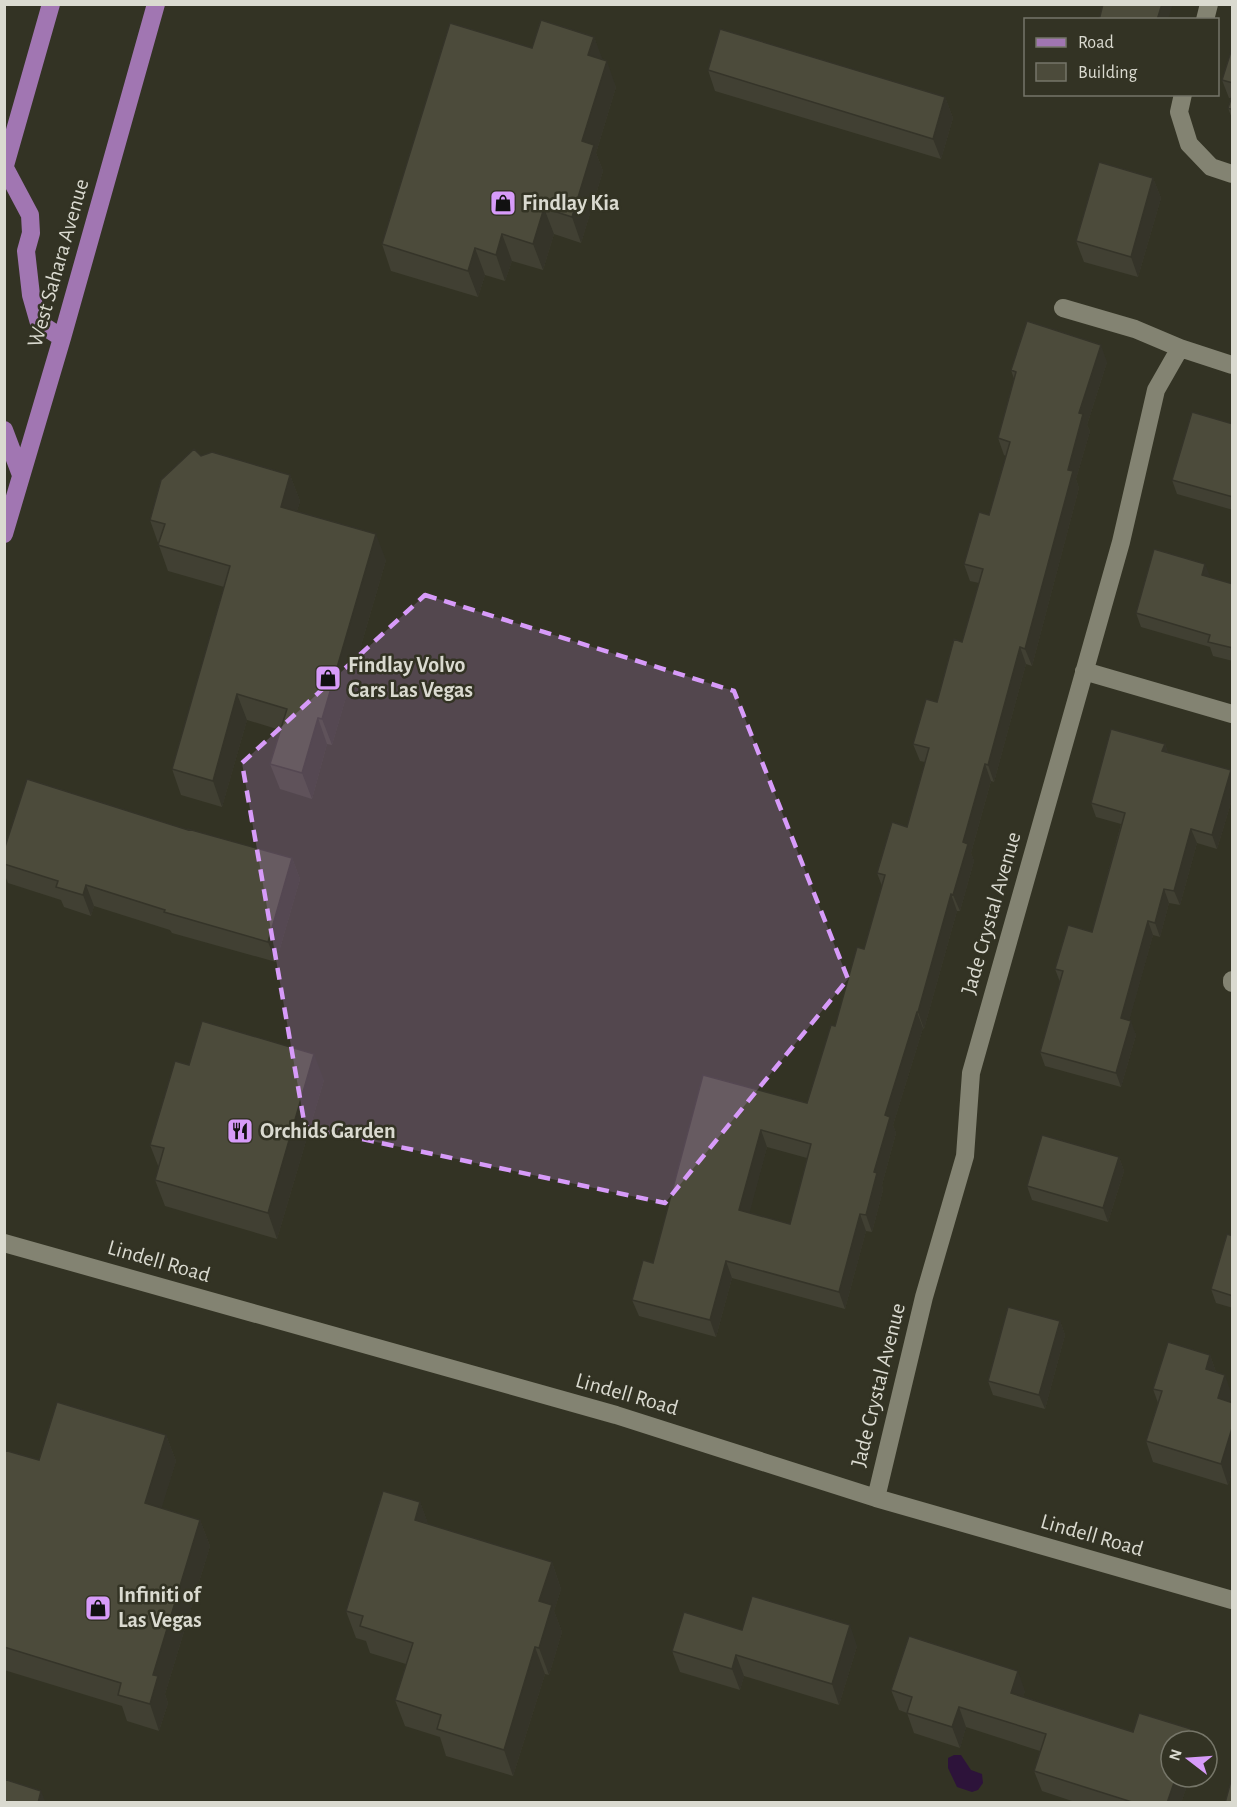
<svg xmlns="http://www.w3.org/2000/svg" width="1237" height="1807" viewBox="0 0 1237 1807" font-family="'Alegreya Sans',sans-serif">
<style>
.water{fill:#2d133a}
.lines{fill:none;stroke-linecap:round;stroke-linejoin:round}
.minor{stroke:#838372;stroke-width:18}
.major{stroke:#a176b2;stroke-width:18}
.wall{fill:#414033;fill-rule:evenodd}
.shaded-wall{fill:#353429}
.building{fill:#4c4b3b;stroke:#353429;stroke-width:1.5;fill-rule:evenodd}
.marked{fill:#d79bf9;fill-opacity:0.2;stroke:#d79bf9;stroke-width:4.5;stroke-dasharray:12 8;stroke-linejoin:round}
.labels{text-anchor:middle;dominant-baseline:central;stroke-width:5;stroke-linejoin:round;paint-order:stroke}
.poi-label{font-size:22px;font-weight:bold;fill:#dadad0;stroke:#333324;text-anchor:start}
.street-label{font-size:22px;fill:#dadad0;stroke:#333324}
</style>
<rect width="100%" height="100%" fill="#333324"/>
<path class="water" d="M954,1755H961L971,1770L982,1774L983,1783L978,1790L972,1792L957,1787L948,1768V1758Z"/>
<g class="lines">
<path class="minor" d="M1205,20L1209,4
M1183,94L1179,112L1189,144L1211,167L1232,174
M1063,308L1135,329L1180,348L1232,365
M1084,671L1232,714
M1232,983V980
M4,1243L616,1415L876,1498L1232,1600
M876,1498L924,1297L965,1156L971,1073L1121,542L1156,390L1180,348"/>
<path class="major" d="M5,168L30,215L31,233L26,251L31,295L39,323L62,338
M4,169L51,4
M4,430L21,475
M4,534L62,338L156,4"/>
</g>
<path class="wall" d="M594,37L602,60L616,87L596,153L603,171L581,243L554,234L543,270L512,261L505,281L485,275L478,297L391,271L382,244L532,48Z
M1233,45V121L1228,108L1231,98H1229L1222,80Z
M708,70L945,97L953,118L941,159L715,91Z
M1153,178L1161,198L1138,277L1084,262L1076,241Z
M1107,362L1087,425L1090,431L1076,479L1079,488L1032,666L1026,664L994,782L991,781L971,853L974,861L960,911H957L924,1029L923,1028L893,1125L896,1133L882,1185L883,1190L872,1232L866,1231L845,1309L732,1278L716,1337L639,1316L632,1300L653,1263L703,1075L807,1103L835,1026L864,949L882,886L877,873L907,827L925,762L920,761L913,744L937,702L962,642L979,583L970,581L964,564L989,515L1006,456L1004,455L998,438L1014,379L1011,370ZM767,1147L807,1158L790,1224L749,1213Z
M1233,424V510L1177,494L1172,480Z
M201,456L290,475L300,501L297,511L386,560L332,745L327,744L312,799L280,789L270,764L280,730L247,720L222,807L181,795L172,769L224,587L168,571L150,520Z
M1210,577L1233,584V661L1213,656L1210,647L1141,627L1136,613Z
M1165,744L1168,753L1231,770L1233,775V796L1217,849L1197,843L1180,905L1169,903L1160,937L1153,935L1129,1020L1136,1035L1121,1087L1045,1066L1040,1052L1060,982L1055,969L1092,932L1121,824L1096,817L1091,803Z
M188,830L292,858L300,879L276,962L172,933L170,930L94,906L91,916L64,907L61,900L8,883L4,873V850Z
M189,1065L324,1080L277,1239L165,1206L155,1180L159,1168L150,1145Z
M1119,1157L1124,1171L1108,1222L1032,1200L1027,1186Z
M1233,1236V1308L1216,1303L1211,1289Z
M1060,1321L1065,1335L1045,1409L993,1395L988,1381Z
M1210,1355L1216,1372L1232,1395L1230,1402L1233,1403V1470L1228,1485L1153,1462L1146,1441L1158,1403L1153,1389Z
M166,1435L176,1461L161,1508L200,1520L210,1546L165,1694L168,1703L159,1731L127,1721L122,1706L4,1670V1450L39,1460Z
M420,1502L428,1524L552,1562L561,1589L554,1611L562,1632L549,1675L545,1674L513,1776L446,1756L440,1737L405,1726L395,1700L406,1664L370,1653L366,1641L356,1638L346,1611Z
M742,1630L857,1646L839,1705L744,1676L740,1690L680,1672L672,1651Z
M891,1690L1025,1691L1023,1697L1171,1777H1190L1181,1803H1078L1042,1791L1034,1771L1040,1751L966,1727L960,1748L914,1733L907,1713L899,1710Z"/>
<path class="shaded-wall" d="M1162,4H1173L1168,20H1157Z
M594,37L604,63L588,55Z
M607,61L616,87L596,153L603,171L581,243L572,217L582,141Z
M945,97L953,118L941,159L933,139Z
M1153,178L1161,198L1138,277L1131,257Z
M544,208L554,234L543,270L533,244Z
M502,234L512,261L505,281L496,255Z
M475,248L485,275L478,297L468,271Z
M1101,345L1107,362L1087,425L1090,431L1076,479L1079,488L1032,666L1025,649L1079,413Z
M290,475L300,501L291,532L281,507Z
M376,534L386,560L332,745L322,719Z
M1205,564L1211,578L1202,575Z
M1020,647L1026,664L994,782L988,765Z
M237,694L247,720L222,807L213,781Z
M318,718L327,744L312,799L302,773Z
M1165,744L1170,758L1162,751Z
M985,764L991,781L971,853L974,861L960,911L953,895L963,842Z
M1231,770L1233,775V796L1217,849L1212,835Z
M1191,829L1197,843L1180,905L1174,891Z
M292,858L300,879L276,962L268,942Z
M86,885L94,906L91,916L83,895Z
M1164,889L1169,903L1160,937L1155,923Z
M951,894L957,911L924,1029L918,1012Z
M1148,921L1153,935L1126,1032L1121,1018Z
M917,1012L923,1028L893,1125L896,1133L882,1185L883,1190L872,1232L866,1215L885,1115Z
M1131,1021L1136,1035L1121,1087L1116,1073Z
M314,1054L324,1080L277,1239L268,1213Z
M761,1130L767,1147L746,1227L739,1210Z
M1119,1157L1124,1171L1108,1222L1103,1208Z
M860,1214L866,1231L845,1309L839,1292Z
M726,1261L732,1278L716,1337L710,1320Z
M1060,1321L1065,1335L1045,1409L1039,1395Z
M1210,1355L1217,1375L1206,1369Z
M1225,1375L1232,1395L1225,1419L1218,1398Z
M1233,1425V1470L1228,1485L1221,1464Z
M166,1435L176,1461L155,1530L145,1503Z
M420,1502L430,1529L415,1520Z
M200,1520L210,1546L165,1694L168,1703L159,1731L150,1704L153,1675Z
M552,1562L561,1589L554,1611L562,1632L549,1675L539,1648V1601Z
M850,1625L857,1646L839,1705L832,1684Z
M535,1647L545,1674L513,1776L504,1750Z
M736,1655L744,1676L740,1690L732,1669Z
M1018,1671L1025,1691L1018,1714L1011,1693Z
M959,1707L966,1727L960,1748L952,1727Z
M1191,1729L1195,1741H1187Z
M1176,1777H1190L1181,1803H1167Z
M41,1791L46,1803H38Z"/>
<path class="building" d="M1103,4H1162L1157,20H1099Z
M541,20L594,37L588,55L607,61L582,141L594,145L572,217L544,208L533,244L502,234L496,255L475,248L468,271L382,244L450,23L532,48Z
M720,29L945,97L933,139L708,70Z
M1233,45V83L1222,80Z
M1233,93V110L1228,108Z
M1099,162L1153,178L1131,257L1076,241Z
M1027,321L1101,345L1079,413L1083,414L1068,470L1073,471L1025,649L1020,647L988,765L985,764L963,842L968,844L953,895L951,894L918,1012H917L885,1115L890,1117L874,1172L877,1173L866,1215L860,1214L839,1292L726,1261L710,1320L632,1300L643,1260L653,1263L703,1075L807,1103L831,1025L835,1026L857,947L864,949L885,875L877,873L892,822L907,827L929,748L913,744L926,699L937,702L954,639L962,642L983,569L964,564L979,512L989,515L1010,442L998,438L1016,372L1011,370ZM761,1130L811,1144L790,1224L739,1210Z
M1192,412L1233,424V497L1172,480Z
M194,449L201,456L212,452L290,475L281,507L376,534L322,719L318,718L302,773L270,764L287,709L237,694L213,781L172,769L230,566L158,545L165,524L150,520L161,480Z
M1154,549L1205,564L1202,575L1233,584V648L1208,642L1210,635L1136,613Z
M1111,729L1165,744L1162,751L1231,770L1212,835L1191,829L1174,891L1164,889L1155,923L1148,921L1121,1018L1131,1021L1116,1073L1040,1052L1063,971L1055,969L1068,925L1092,932L1125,813L1091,803Z
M27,779L188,830V829L292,858L268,942L164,912L165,910L86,885L83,895L56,887L58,881L4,864V850Z
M202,1021L314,1054L268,1213L155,1180L164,1148L150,1145L175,1061L189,1065Z
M1042,1135L1119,1157L1103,1208L1027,1186Z
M1227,1234L1233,1236V1296L1211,1289Z
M1008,1307L1060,1321L1039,1395L988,1381Z
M1168,1342L1210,1355L1206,1369L1225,1375L1218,1398L1233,1403V1425L1221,1464L1146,1441L1162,1391L1153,1389Z
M57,1402L166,1435L145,1503L200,1520L153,1675L158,1676L150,1704L118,1695L121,1683L4,1647V1450L39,1460Z
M383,1491L420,1502L415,1520L552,1562L539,1601L552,1605L539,1648L535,1647L504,1750L437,1729L441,1715L395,1700L413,1643L360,1626L363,1616L346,1611Z
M752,1596L850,1625L832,1684L736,1655L732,1669L672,1651L684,1612L742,1630Z
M909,1636L1018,1671L1011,1693L1133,1732L1139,1713L1191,1729L1187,1741H1171V1777H1176L1167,1803H1135L1034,1771L1046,1734L959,1707L952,1727L907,1713L912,1697L891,1690Z
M1232,1777L1233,1803H1225Z
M4,1779L41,1791L38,1803H4Z"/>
<path class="marked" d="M425,595L734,691L848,979L665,1203L305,1127L242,763Z"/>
<defs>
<symbol id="shop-square" viewBox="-11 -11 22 22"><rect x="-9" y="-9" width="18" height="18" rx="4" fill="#d79bf9" stroke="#333324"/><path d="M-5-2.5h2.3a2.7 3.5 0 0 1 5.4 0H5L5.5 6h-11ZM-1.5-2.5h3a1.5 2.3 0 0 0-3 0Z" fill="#111"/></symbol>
<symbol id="restaurant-square" viewBox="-11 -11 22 22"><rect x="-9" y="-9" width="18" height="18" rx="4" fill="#d79bf9" stroke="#333324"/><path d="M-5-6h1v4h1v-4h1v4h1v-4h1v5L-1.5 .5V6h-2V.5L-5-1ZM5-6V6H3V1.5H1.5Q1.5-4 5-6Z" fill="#111"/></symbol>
</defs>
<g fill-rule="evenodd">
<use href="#shop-square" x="488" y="188" width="30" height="30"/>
<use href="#shop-square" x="313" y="663" width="30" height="30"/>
<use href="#restaurant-square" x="225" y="1116" width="30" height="30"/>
<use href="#shop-square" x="83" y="1593" width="30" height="30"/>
</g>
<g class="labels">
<g class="poi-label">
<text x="522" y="203">Findlay Kia</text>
<text x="348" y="665">Findlay Volvo<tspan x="348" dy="25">Cars Las Vegas</tspan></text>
<text x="260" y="1131">Orchids Garden</text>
<text x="118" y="1595">Infiniti of<tspan x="118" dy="25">Las Vegas</tspan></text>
</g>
<g class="street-label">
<text transform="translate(58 263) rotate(-74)">West Sahara Avenue</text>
<text transform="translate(991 913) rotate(-74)">Jade Crystal Avenue</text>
<text transform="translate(159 1261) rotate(16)">Lindell Road</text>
<text transform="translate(878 1385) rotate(-76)">Jade Crystal Avenue</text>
<text transform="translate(627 1394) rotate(16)">Lindell Road</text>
<text transform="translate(1092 1535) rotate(16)">Lindell Road</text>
</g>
</g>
<rect width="1237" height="1807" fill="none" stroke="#dadad0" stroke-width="12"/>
<rect x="1024" y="18" width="195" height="78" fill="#333324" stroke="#767669" stroke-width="1.5"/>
<rect x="1036" y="38" width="30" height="9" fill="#a176b2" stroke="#767669" stroke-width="1.5"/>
<text x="1078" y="48" font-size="18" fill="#dadad0">Road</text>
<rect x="1036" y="63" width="30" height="18" fill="#4c4b3b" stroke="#767669" stroke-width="1.5"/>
<text x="1078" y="78" font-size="18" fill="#dadad0">Building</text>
<g transform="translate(1189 1759) rotate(287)"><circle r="28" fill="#333324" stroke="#767669" stroke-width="1.5"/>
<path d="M0-4.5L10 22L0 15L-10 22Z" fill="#d79bf9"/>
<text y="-9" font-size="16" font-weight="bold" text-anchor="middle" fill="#dadad0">N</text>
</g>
</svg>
